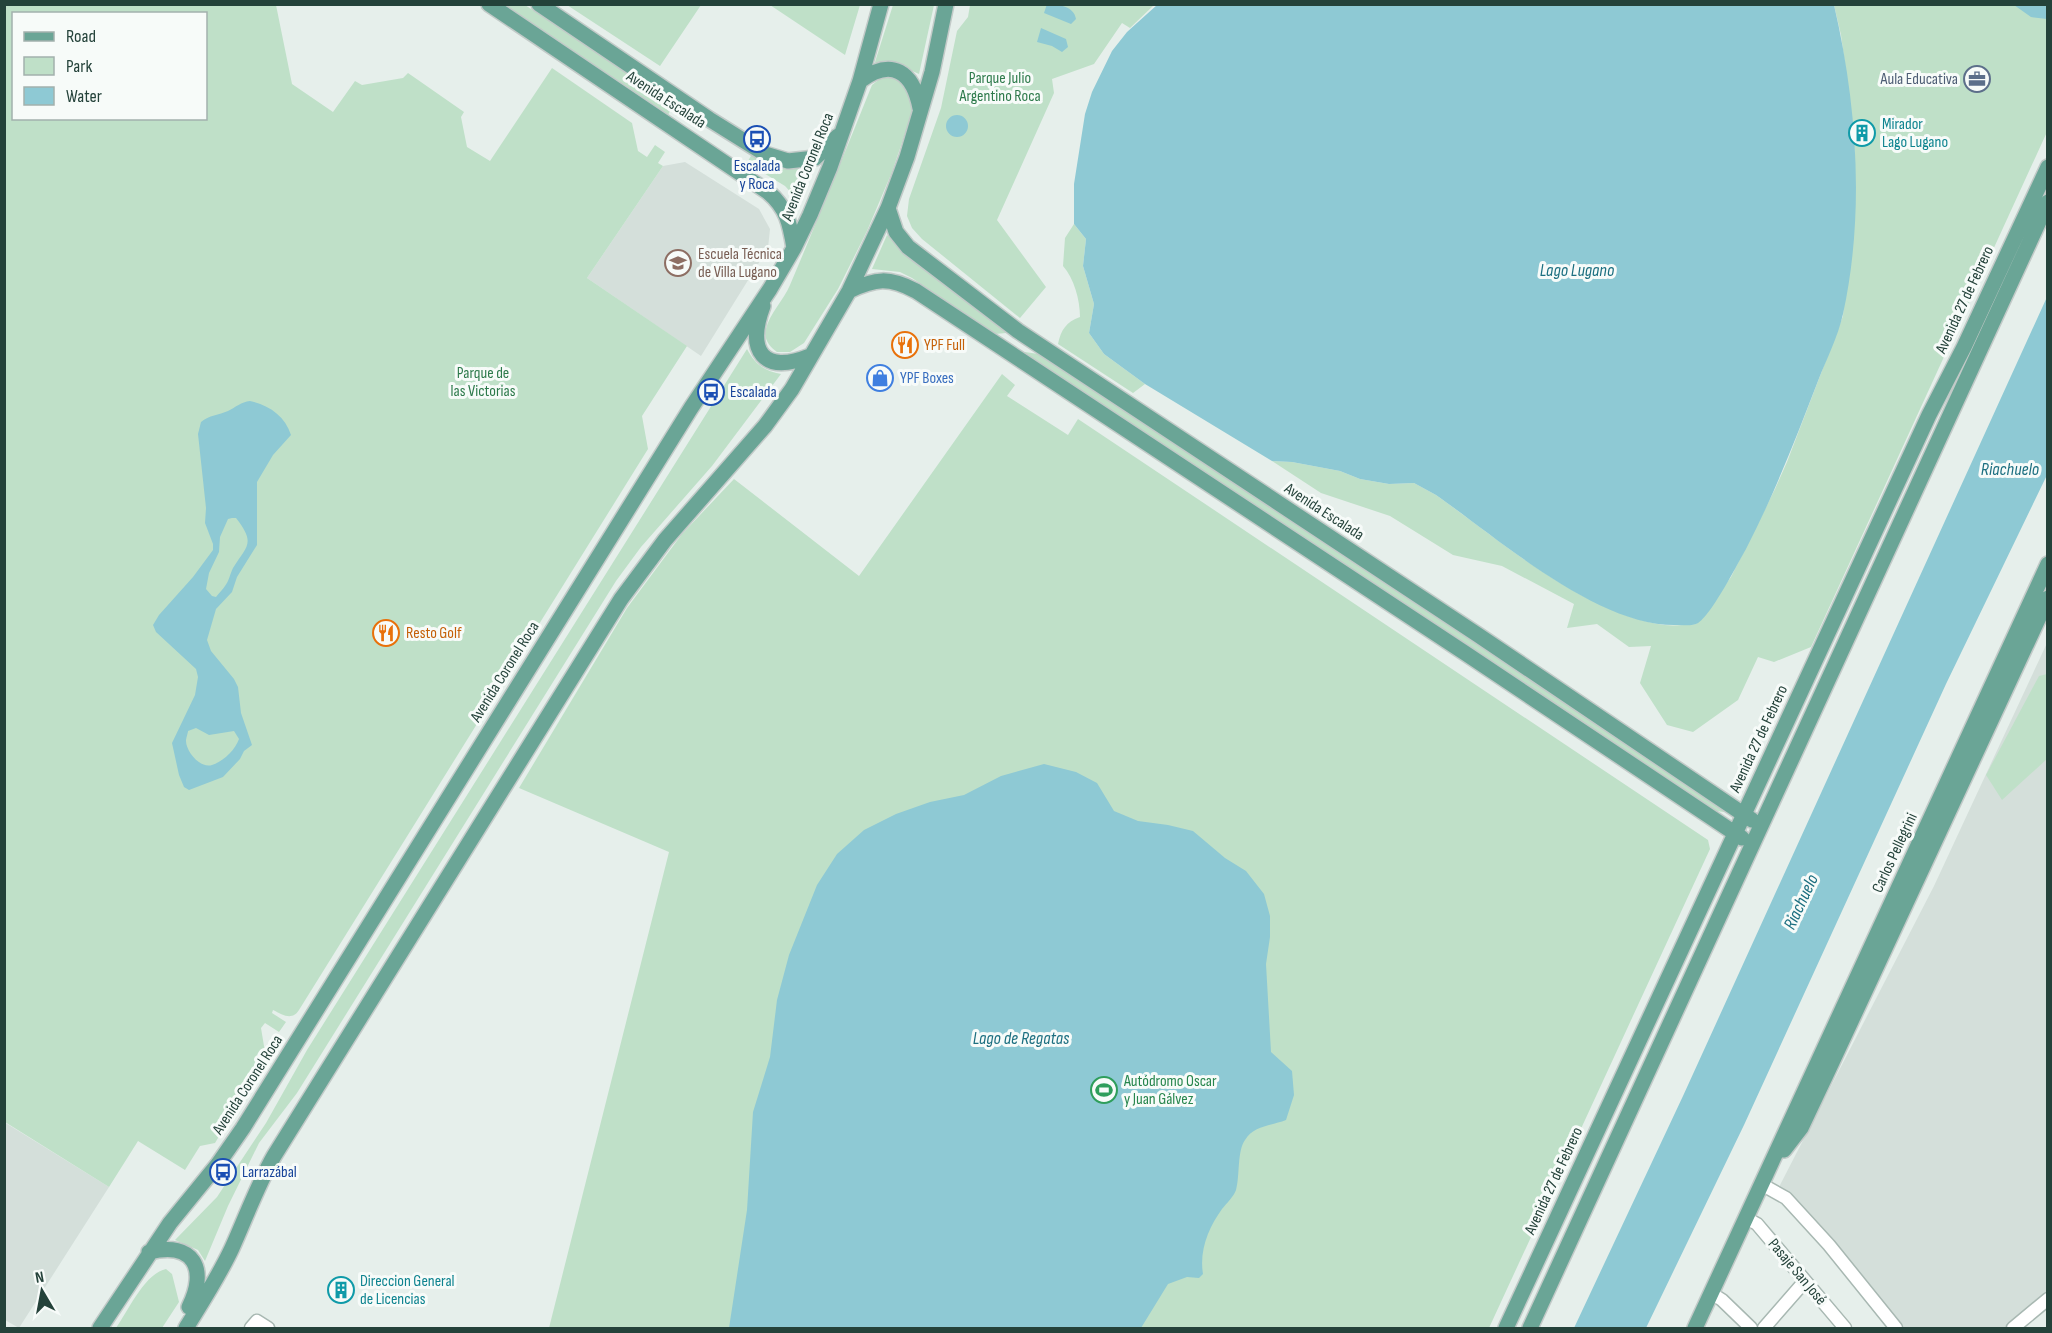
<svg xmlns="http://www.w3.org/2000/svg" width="2052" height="1333" viewBox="0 0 2052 1333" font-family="'Sofia Sans Condensed',sans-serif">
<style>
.built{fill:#d4dfda}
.green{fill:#bfe0c8;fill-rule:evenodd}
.water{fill:#8ec9d4;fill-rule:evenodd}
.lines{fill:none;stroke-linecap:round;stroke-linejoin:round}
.minor-casing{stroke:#a8b8b2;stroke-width:15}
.major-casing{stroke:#c2cac8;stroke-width:18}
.minor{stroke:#fff;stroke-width:12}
.major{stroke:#6aa596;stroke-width:15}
.labels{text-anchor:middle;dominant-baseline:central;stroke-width:6;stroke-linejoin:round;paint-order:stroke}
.park-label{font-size:16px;fill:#2d7a4b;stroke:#f7fbf9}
.service-label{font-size:16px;fill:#4e5e75;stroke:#f7fbf9;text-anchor:end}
.street-label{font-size:16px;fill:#24423a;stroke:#f7fbf9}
.culture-label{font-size:16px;fill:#0d838f;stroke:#f7fbf9;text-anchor:start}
.transit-label{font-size:16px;fill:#164399;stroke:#f7fbf9;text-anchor:start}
.education-label{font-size:16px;fill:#785e54;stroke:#f7fbf9;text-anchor:start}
.food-label{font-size:16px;fill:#c56008;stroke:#f7fbf9;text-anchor:start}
.shop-label{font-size:16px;fill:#366cbe;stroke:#f7fbf9;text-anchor:start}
.leisure-label{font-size:16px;fill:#27864d;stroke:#f7fbf9;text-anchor:start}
.water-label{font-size:18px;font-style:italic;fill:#1c6f80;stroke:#f7fbf9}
</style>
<rect width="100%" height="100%" fill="#e6efeb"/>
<path class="built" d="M685,162L759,209L770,229L768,248L701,356L587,278L663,166Z
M2047,643V1302L2016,1328H1900L1779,1187L1934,886Z
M4,1122L109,1187L19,1328L5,1320Z"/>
<path class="green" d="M4,5H276L292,84L333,112L355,81L362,85L403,78L408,73L464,112L461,117L467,147L490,161L552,68L632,123L638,151L647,157L655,145L665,152L658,163L663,166L587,278L687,346L642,416L648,449L299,1010C292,1021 283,1015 273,1010L272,1013L286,1022L279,1032L265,1023L261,1028L266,1058L215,1143L200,1146L185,1170L138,1141L109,1187L5,1122ZM14,14H206V118H14Z
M501,5H525L674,103L668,115Z
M567,5H701L660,66Z
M770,5H860L845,55Z
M893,5H934L919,74L901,66L876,64L875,62Z
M970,5H1154L1130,28L1122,23L1094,64L1052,79L1054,93L997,220L1046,287L1020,318L922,239L912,228L907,216L909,199L941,108L957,31L968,17Z
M1834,5H2047V132L1811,647L1774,662L1758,657L1738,700L1693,732L1667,725L1640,683L1651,646L1629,647L1597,624L1567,628L1574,604L1502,566L1453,555L1390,516L1321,493L1272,461L1292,462L1340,471L1360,479L1389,484L1414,483L1436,495C1501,541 1584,614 1664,625C1674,626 1686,625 1696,624L1731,577L1775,489L1787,462L1843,316L1855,156L1849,94L1841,35Z
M887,76L905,80L913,103L911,116L892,172L867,231L838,289L804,343L790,352H777C770,347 763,339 766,329C769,314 784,300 790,285C818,219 845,152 872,85L881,78Z
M753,152L779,167L808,166L807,177L797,199L785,186L747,163Z
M1074,224L1086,239L1083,266L1094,304L1089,333L1104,354L1145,384L1133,393L1058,344C1061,330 1066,322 1080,317C1080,300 1074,278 1063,266L1065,238Z
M887,235L908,256L1006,330V333L995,334L912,278L900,272L872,269Z
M747,349C755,364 764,371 781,374L712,466L641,547L616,581L297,1093L259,1143L228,1206L205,1261L198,1250L175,1240L217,1197L266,1123L307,1050Z
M1025,352L1038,354L1720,805L1724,808V812L1716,811L1025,356Z
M1002,374L1015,385L1007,396L1068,435L1078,419L1708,840L1710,849L1489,1328H549L669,852L519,788L627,608L682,534L734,479L859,576Z
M2047,674V759L2002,800L1986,775L2039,676Z
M166,1269L172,1274L179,1302L162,1328H116C128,1311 145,1273 166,1269Z"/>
<path class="water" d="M1047,4C1058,4 1074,6 1076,19L1071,24L1044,13Z
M1157,5H1834C1857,104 1865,213 1843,314C1838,337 1826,360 1818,381C1796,438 1774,495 1746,549C1738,563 1709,620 1696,624C1691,626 1683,625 1677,625C1598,627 1499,539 1436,495L1414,483L1389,484L1360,479L1340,471L1292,462L1272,461L1145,384L1104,354L1089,333L1094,304L1083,266L1086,239L1074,224V184L1085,114L1092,92L1112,51L1127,32Z
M2014,5H2047V19L2031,17Z
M1041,28L1066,39L1068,47L1062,52L1052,46L1037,42Z
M946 126a11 11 0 1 1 22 0a11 11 0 1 1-22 0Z
M2047,297V475L1946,684L1744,1125L1646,1328H1574L1683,1096Z
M250,401C269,405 285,416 291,435L273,455L257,482V545L237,577L232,592L216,609L207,640L211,651L234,679L238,687L241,713L252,745L244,751L240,759L223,777L189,790L184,787L179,775L172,743L195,695L198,677L196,669L156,632L153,625L159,615L193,577L213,550V544L205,523L206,508L198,434L201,422C209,415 219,415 228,411C236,407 241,402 250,401ZM232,518H236C256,544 247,545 233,568C230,574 229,581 225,586C223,589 219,593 216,597L212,596L206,589L209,573L219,552L220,537L228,519ZM196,728L209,735L234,731L239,739C235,750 224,761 212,765C200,769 186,751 186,741C186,738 188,733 188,731Z
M1044,764L1076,772L1097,783L1114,811L1138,821L1168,825L1193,831L1225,858L1246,871L1264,894L1270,916V937L1266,964L1271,1052L1292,1071L1294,1095L1286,1120C1271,1126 1254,1125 1245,1140C1237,1151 1240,1176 1236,1190C1234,1196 1227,1203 1222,1209C1209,1227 1199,1250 1203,1274L1199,1278L1187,1277L1168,1284L1141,1328H729L747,1210L753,1112L770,1057L777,1000L789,955L817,885L837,854L864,830L896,814L930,802L964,795L1001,776Z"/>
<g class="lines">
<defs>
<path id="minor" d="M1761,1184L1786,1198L1829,1245L1896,1328
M1746,1218L1757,1224L1845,1328
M1711,1293L1722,1300L1751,1328
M251,1328L257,1321L268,1328
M1764,1328L1805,1281
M2013,1328L2048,1299"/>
<path id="major" d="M489,4L768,192C787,208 790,224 794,248
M539,4L709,119L765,154L788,161L815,158L838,136
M860,81C892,57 913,72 920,108
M888,208L896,232L908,247L1018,331L1478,635L1752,820
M849,291C876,278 889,277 916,291L1465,653L1742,838
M763,306C746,351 763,375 810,356
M1784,1150L1801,1128L1827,1073L2048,598
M149,1252C194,1241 208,1269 189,1307
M100,1328L170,1223L218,1164L243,1128L691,408L770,289L794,248L810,215L830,167L860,81L881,4
M186,1328C202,1302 219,1276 232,1248C246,1217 257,1186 274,1156L621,599L665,540L765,426L792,389L849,291L888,208L907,157L932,72L946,4
M1506,1328L1929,415L1964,347L2048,167
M1530,1328L2048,202
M1695,1328L2048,564"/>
</defs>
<use href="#minor" class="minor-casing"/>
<use href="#major" class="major-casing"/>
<use href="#minor" class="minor"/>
<use href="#major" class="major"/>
</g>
<defs>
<symbol id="office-ring" viewBox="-11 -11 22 22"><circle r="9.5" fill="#f7fbf9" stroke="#5c6f8a" stroke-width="1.5"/><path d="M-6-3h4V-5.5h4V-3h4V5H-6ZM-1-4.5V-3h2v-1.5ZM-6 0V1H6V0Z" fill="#5c6f8a"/></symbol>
<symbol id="building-ring" viewBox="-11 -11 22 22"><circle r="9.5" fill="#f7fbf9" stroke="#0f9aa8" stroke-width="1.5"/><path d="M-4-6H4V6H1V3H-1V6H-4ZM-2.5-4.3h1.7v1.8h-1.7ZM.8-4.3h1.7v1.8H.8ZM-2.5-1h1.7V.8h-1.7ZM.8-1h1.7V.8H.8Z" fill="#0f9aa8"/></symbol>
<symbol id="bus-ring" viewBox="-11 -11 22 22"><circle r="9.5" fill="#f7fbf9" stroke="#1a4fb4" stroke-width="1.5"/><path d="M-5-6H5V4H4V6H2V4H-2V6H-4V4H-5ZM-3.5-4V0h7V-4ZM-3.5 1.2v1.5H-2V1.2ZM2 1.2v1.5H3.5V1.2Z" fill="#1a4fb4"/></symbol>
<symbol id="school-ring" viewBox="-11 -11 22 22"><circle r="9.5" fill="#f7fbf9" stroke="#8d6e63" stroke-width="1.5"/><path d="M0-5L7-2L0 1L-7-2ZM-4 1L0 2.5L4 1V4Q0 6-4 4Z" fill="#8d6e63"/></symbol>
<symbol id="restaurant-ring" viewBox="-11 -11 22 22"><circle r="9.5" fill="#f7fbf9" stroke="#e8710a" stroke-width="1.5"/><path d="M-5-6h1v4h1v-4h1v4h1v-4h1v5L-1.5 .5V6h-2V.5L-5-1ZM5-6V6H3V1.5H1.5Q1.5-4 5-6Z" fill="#e8710a"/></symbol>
<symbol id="shop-ring" viewBox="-11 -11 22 22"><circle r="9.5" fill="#f7fbf9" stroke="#3f7fe0" stroke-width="1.5"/><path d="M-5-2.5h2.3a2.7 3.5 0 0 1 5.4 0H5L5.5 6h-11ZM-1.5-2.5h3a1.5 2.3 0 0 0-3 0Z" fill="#3f7fe0"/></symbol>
<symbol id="stadium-ring" viewBox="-11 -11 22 22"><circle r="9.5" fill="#f7fbf9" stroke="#2e9e5b" stroke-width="1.5"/><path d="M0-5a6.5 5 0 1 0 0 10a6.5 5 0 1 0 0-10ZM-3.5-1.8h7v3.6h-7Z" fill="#2e9e5b"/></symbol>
</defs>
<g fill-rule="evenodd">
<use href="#office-ring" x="1962" y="64" width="30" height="30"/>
<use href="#building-ring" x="1847" y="118" width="30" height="30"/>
<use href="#bus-ring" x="742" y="124" width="30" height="30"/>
<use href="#school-ring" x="663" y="248" width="30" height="30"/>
<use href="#restaurant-ring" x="890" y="330" width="30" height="30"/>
<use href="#shop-ring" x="865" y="363" width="30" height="30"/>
<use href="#bus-ring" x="696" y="377" width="30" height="30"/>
<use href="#restaurant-ring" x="371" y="618" width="30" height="30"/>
<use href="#stadium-ring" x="1089" y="1075" width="30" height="30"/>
<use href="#bus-ring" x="208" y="1157" width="30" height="30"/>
<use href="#building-ring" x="326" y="1275" width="30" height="30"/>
</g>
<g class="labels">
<g class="park-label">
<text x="1000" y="78">Parque Julio<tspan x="1000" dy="18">Argentino Roca</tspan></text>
<text x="483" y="373">Parque de<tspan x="483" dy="18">las Victorias</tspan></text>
</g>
<g class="service-label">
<text x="1958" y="79">Aula Educativa</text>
</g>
<g class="street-label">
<text transform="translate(666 100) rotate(33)">Avenida Escalada</text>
<text transform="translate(808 167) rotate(-68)">Avenida Coronel Roca</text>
<text transform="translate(1965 300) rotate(-65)">Avenida 27 de Febrero</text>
<text transform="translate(1324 512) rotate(33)">Avenida Escalada</text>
<text transform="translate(505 672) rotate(-58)">Avenida Coronel Roca</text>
<text transform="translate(1759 739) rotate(-65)">Avenida 27 de Febrero</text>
<text transform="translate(1895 853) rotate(-65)">Carlos Pellegrini</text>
<text transform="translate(248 1085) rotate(-57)">Avenida Coronel Roca</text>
<text transform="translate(1554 1181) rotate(-65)">Avenida 27 de Febrero</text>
<text transform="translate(1797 1272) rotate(50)">Pasaje San José</text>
</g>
<g class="culture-label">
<text x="1882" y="124">Mirador<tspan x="1882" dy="18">Lago Lugano</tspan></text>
<text x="360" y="1281">Direccion General<tspan x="360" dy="18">de Licencias</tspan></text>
</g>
<g class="transit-label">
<text x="757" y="166" text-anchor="middle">Escalada<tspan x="757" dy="18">y Roca</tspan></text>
<text x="730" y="392">Escalada</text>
<text x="242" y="1172">Larrazábal</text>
</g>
<g class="education-label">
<text x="698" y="254">Escuela Técnica<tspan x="698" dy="18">de Villa Lugano</tspan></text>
</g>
<g class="food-label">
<text x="924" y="345">YPF Full</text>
<text x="406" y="633">Resto Golf</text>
</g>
<g class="shop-label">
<text x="900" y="378">YPF Boxes</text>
</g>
<g class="leisure-label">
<text x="1124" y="1081">Autódromo Oscar<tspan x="1124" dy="18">y Juan Gálvez</tspan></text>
</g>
<g class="water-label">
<text x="1577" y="270">Lago Lugano</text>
<text x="2010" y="469">Riachuelo</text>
<text transform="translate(1801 902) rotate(-65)">Riachuelo</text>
<text x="1021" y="1038">Lago de Regatas</text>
</g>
</g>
<rect width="2052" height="1333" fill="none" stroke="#24423a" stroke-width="12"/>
<rect x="12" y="12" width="195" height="108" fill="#f7fbf9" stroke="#a3b1ad" stroke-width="1.5"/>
<rect x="24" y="32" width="30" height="9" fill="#6aa596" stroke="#a3b1ad" stroke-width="1.5"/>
<text x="66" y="42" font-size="18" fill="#24423a">Road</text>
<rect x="24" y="57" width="30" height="18" fill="#bfe0c8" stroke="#a3b1ad" stroke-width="1.5"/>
<text x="66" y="72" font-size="18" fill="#24423a">Park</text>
<rect x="24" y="87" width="30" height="18" fill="#8ec9d4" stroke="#a3b1ad" stroke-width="1.5"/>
<text x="66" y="102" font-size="18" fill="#24423a">Water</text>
<g transform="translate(42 1291) rotate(350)" stroke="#f7fbf9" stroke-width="4.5" paint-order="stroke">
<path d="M0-4.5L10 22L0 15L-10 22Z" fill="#24423a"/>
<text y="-9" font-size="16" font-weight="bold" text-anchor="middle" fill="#24423a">N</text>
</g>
</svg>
